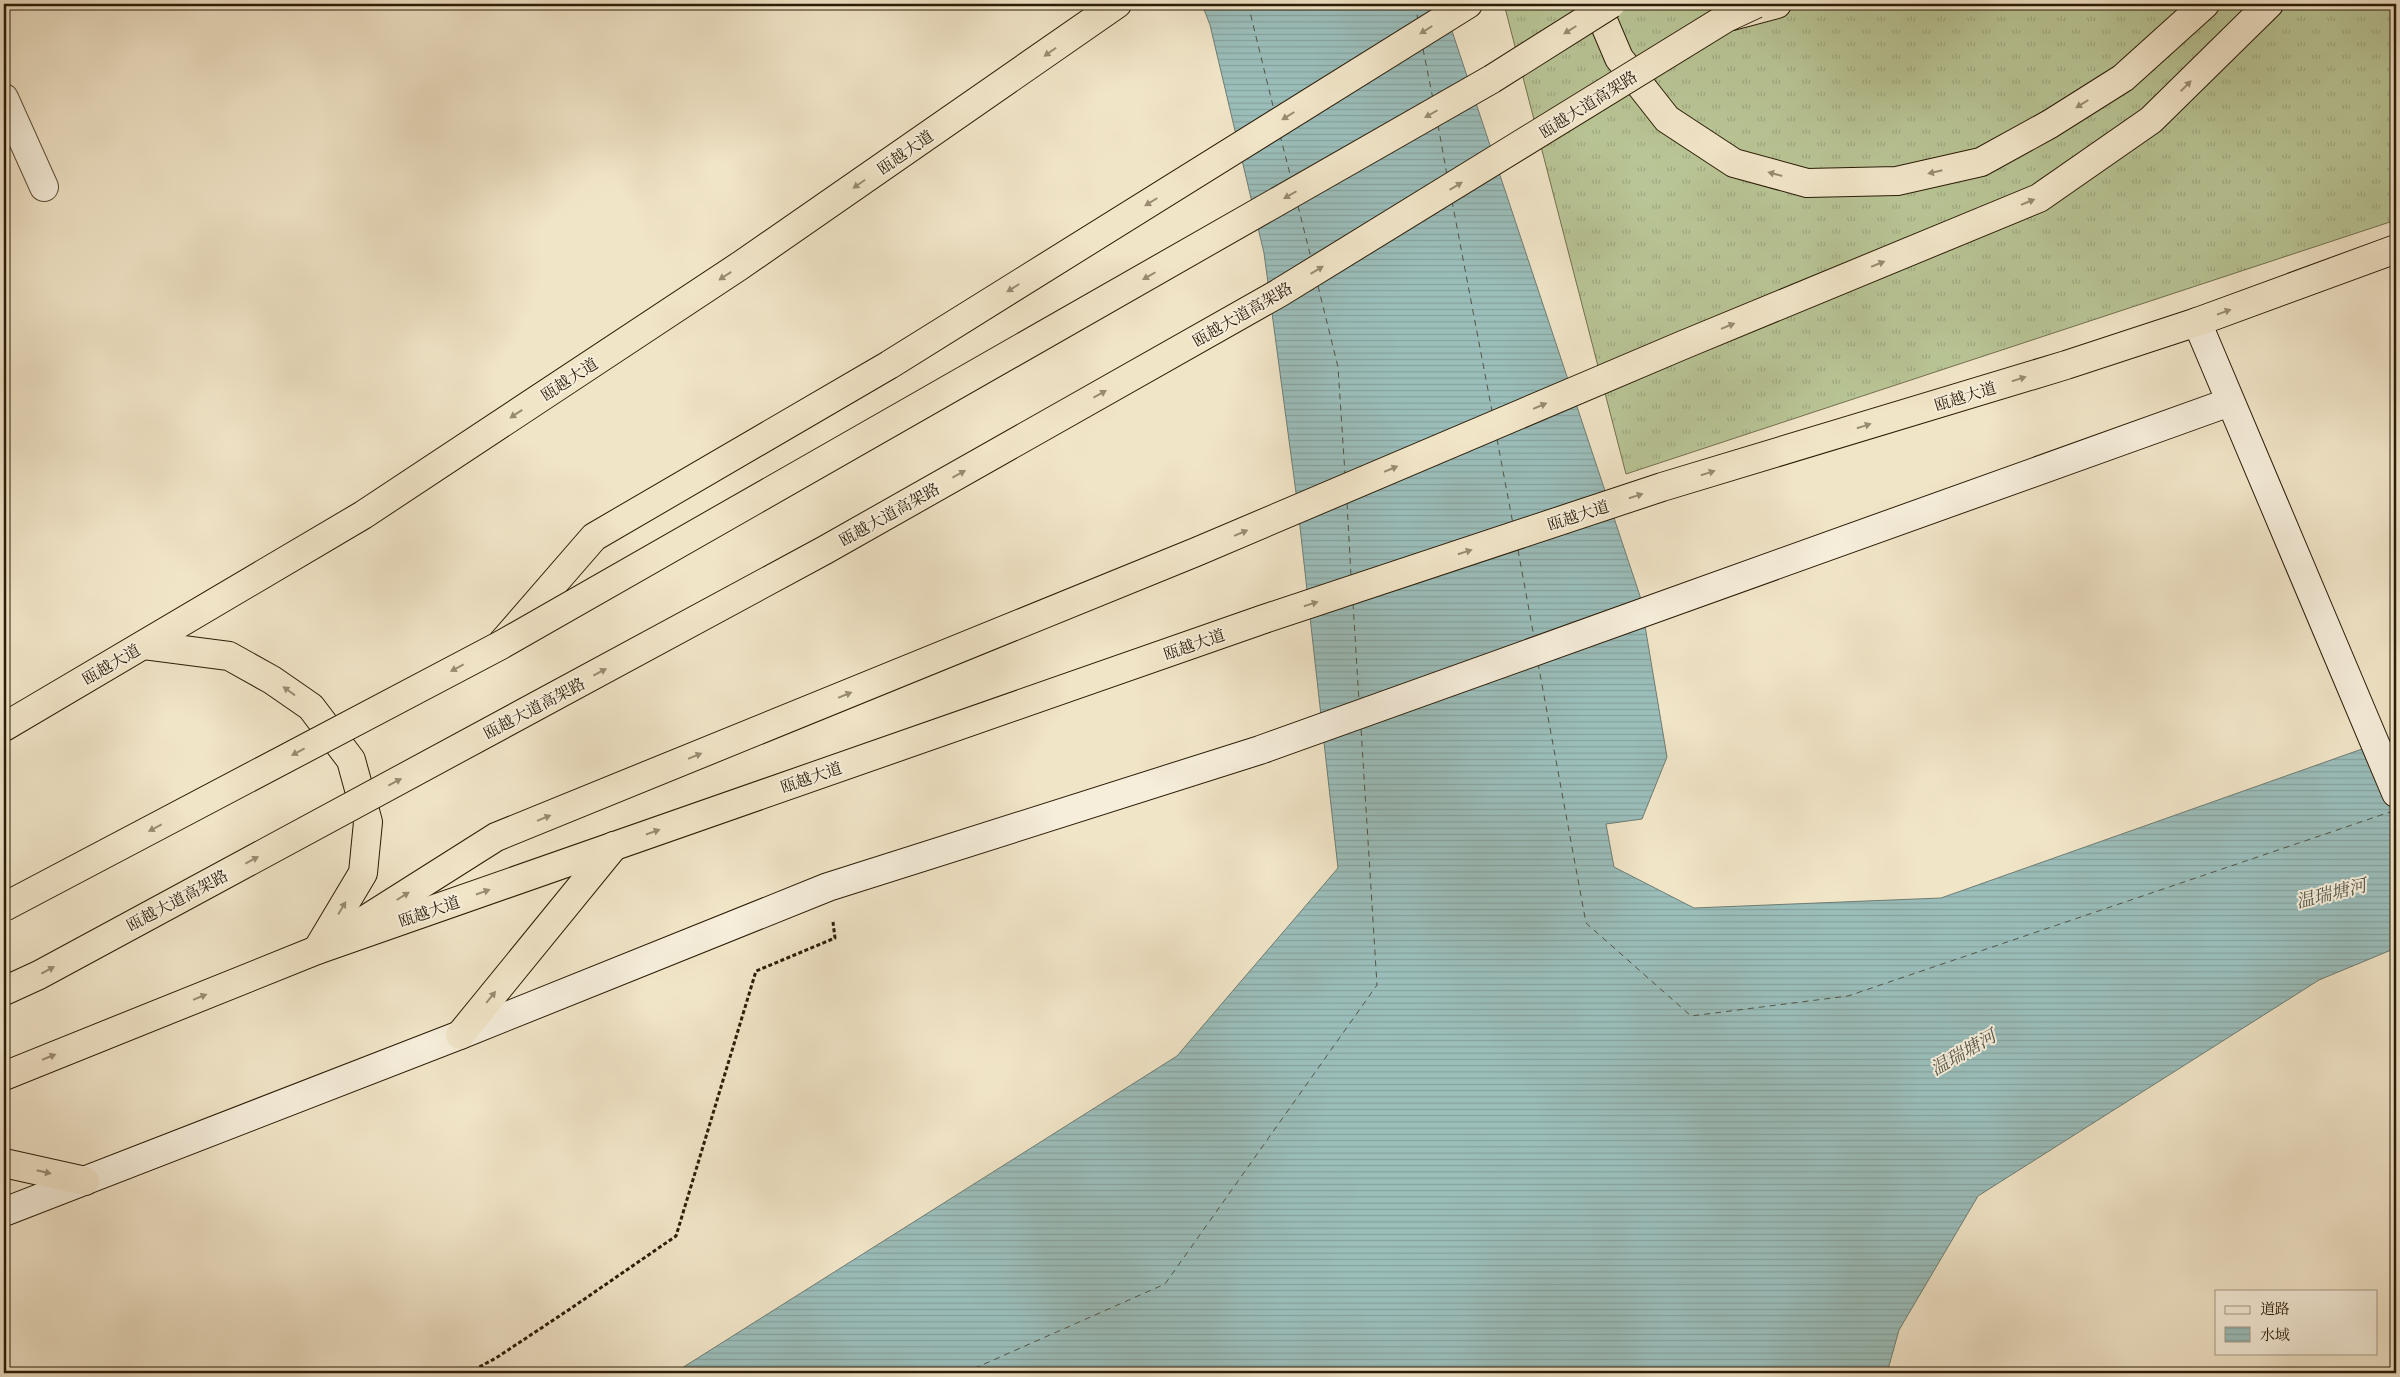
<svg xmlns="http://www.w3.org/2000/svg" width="2400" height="1377" viewBox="0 0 2400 1377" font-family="'Gentium Book Plus','Noto Serif SC',serif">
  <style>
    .grass { fill: url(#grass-tufts); stroke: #72704e }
    .water { fill: url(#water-rules); stroke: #6e7d73 }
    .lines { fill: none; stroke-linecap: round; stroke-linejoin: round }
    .ferry { stroke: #525546; stroke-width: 1; stroke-dasharray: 6 5; stroke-linecap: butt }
    .street-casing { stroke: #5c4e37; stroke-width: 30 }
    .secondary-casing { stroke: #2b1c07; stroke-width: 30 }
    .highway-casing { stroke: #2b1c07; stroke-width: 30 }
    .path { stroke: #2b1c07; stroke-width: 3; stroke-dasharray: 4 2.5; stroke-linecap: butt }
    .street { stroke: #f6eedb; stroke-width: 28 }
    .secondary { stroke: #f6eedb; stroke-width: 28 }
    .highway { stroke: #f1e5c8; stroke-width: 28 }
    .highway-bridge-casing { stroke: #2b1c07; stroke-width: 30; stroke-linecap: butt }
    .highway-bridge { stroke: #f1e5c8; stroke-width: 28 }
    .oneway { fill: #988b71 }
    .labels { text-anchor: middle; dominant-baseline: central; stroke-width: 4; stroke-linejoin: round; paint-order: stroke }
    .street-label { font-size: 16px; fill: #2b1c07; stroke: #f6eedb }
    .water-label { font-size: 18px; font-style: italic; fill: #525546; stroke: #f6eedb }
  </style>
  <defs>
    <pattern id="grass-tufts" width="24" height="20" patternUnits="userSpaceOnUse" patternTransform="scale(1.25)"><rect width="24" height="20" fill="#b9c596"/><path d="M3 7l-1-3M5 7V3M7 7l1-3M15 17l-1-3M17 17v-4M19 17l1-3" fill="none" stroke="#9fa980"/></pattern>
    <pattern id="water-rules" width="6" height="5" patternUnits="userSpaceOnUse" patternTransform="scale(1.25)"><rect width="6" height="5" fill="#9bbebb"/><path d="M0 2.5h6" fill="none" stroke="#86a39f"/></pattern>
  </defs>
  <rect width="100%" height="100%" fill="#f1e5c8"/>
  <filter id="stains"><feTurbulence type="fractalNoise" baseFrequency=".004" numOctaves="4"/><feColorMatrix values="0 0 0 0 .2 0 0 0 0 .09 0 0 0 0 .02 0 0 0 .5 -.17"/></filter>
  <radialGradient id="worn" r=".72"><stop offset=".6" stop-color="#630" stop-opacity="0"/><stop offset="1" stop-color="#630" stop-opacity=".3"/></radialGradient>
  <path class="grass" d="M1504 4H2396V220L1626 474Z"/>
  <path class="water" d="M1202 4H1445L1447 16 1640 596 1667 757 1642 819 1606 824 1614 867 1694 908 1941 898 2396 737V948L2319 980 1978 1196 1899 1330 1887 1373H674L1177 1056 1338 868 1297 500 1264 253 1210 25Z"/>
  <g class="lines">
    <g class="ferry">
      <path d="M1248 4 1274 110"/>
      <path d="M1415 4 1418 20"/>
      <path d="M1423 49 1433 99"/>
      <path d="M1438 125 1447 175"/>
      <path d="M1280 135 1291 178"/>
      <path d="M1452 201 1492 411"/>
      <path d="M1298 206 1311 258"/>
      <path d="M1318 286 1338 367 1345 474"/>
      <path d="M1497 439 1513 524"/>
      <path d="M1347 503 1351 576"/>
      <path d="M1518 550 1534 637"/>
      <path d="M1353 603 1359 701"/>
      <path d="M1538 663 1586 923 1691 1016 1848 996 2396 810"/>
      <path d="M964 1373 1165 1284 1377 985 1361 728"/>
    </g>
    <g class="street-casing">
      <path id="street" d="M4 98 44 187"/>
    </g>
    <g class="secondary-casing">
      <g id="secondary">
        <path d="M2197 322 2396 793"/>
        <path d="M4 1212 460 1035 828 887 1260 750 2230 402"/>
      </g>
    </g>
    <g class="highway-casing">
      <g id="highway">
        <path d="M1596 4 1619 58 1667 119 1734 163 1807 183 1897 181 1981 162 2050 124 2123 78 2205 4"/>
        <path d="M1732 16 1777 4"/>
        <path d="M502 643 594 537 889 365 1468 4"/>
        <path d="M144 645 229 656 272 680 311 707 351 760 368 822 363 873 317 950"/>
        <path d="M4 727 363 515 741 265 1117 4"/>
        <path d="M360 923 496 837 1196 552 1683 345 2039 198 2151 120 2269 4"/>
        <path d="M460 1035 614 846"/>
        <path d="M4 1076 317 950 1264 619 1662 487 2066 365 2197 322 2396 249"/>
        <path d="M4 1163 85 1181"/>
      </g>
    </g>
    <path class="path" d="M468 1373 496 1358 570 1309 676 1236 756 971 835 938 833 922"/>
    <use href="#street" class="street"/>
    <use href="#secondary" class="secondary"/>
    <use href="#highway" class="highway"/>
    <g class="highway-bridge-casing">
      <g id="highway-bridge">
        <path d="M4 907 501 645 1492 79 1611 4"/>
        <path d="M4 991 39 975 825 550 1279 293 1726 18 1756 4"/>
      </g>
    </g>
    <use href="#highway-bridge" class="highway-bridge"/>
  </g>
  <defs><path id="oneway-solid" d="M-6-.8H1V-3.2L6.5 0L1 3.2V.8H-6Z" transform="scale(1.25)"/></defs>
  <g class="oneway">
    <use href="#oneway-solid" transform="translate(1426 30) rotate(148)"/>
    <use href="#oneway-solid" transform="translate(1570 30) rotate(148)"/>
    <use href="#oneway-solid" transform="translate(1050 52) rotate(145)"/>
    <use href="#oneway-solid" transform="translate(2186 86) rotate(-45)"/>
    <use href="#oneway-solid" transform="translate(2082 104) rotate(148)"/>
    <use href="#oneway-solid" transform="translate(1431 114) rotate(150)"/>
    <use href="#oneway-solid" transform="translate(1288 116) rotate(148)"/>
    <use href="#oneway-solid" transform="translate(1935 172) rotate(167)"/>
    <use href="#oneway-solid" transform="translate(1775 174) rotate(-165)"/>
    <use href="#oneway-solid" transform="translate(859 184) rotate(145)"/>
    <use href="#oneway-solid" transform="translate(1456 186) rotate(-31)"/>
    <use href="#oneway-solid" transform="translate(1290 195) rotate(150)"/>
    <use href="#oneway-solid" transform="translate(1151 202) rotate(148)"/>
    <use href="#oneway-solid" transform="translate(2028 202) rotate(-22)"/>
    <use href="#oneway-solid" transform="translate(1878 264) rotate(-22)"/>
    <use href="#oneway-solid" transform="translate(1317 270) rotate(-31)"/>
    <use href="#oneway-solid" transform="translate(725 276) rotate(147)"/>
    <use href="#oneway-solid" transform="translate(1149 276) rotate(150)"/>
    <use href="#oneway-solid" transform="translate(1013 288) rotate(148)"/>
    <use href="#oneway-solid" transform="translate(2224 312) rotate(-20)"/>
    <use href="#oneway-solid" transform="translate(1728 326) rotate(-22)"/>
    <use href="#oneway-solid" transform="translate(2019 379) rotate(-17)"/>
    <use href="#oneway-solid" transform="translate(1100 394) rotate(-29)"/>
    <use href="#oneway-solid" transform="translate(1540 406) rotate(-23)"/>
    <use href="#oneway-solid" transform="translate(516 414) rotate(147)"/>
    <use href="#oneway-solid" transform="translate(1864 426) rotate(-17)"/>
    <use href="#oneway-solid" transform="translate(1391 469) rotate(-23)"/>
    <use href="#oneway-solid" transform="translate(1708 473) rotate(-17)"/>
    <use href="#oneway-solid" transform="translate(959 474) rotate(-29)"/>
    <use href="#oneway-solid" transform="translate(1636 496) rotate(-18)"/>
    <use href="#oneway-solid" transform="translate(1241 533) rotate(-23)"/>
    <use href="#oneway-solid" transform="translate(1465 552) rotate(-18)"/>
    <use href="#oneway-solid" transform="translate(1311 604) rotate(-18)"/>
    <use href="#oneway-solid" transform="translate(457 668) rotate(152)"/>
    <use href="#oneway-solid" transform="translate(600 672) rotate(-28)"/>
    <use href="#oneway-solid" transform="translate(289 691) rotate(-144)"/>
    <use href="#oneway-solid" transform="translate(845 695) rotate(-22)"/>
    <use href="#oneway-solid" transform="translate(298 752) rotate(152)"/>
    <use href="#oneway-solid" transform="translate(695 756) rotate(-22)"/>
    <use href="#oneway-solid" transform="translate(395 782) rotate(-28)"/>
    <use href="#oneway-solid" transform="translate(544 818) rotate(-22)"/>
    <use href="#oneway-solid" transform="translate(155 828) rotate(152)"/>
    <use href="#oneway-solid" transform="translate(653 832) rotate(-19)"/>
    <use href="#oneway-solid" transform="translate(252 860) rotate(-28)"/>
    <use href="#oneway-solid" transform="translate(483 892) rotate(-19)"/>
    <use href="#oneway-solid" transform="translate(403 896) rotate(-32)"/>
    <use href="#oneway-solid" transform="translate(342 908) rotate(-59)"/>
    <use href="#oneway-solid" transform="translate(48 970) rotate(-28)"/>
    <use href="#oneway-solid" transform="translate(200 997) rotate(-22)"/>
    <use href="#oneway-solid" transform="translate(491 997) rotate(-51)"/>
    <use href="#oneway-solid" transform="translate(49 1057) rotate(-22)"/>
    <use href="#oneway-solid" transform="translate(44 1172) rotate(13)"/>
  </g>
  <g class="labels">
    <g class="street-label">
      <text transform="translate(1588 104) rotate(-32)">瓯越大道高架路</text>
      <text transform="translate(905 152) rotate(-35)">瓯越大道</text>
      <text transform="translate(1242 314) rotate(-30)">瓯越大道高架路</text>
      <text transform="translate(569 379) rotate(-33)">瓯越大道</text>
      <text transform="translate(1965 396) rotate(-17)">瓯越大道</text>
      <text transform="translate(889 514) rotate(-29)">瓯越大道高架路</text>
      <text transform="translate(1578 515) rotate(-18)">瓯越大道</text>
      <text transform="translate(1194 644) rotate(-19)">瓯越大道</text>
      <text transform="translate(111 664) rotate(-30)">瓯越大道</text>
      <text transform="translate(534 708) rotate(-28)">瓯越大道高架路</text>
      <text transform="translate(811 777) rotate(-19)">瓯越大道</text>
      <text transform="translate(177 900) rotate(-28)">瓯越大道高架路</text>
      <text transform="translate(429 911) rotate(-19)">瓯越大道</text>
    </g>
    <g class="water-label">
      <text transform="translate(2331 893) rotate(-14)">温瑞塘河</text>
      <text transform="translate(1963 1052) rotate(-30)">温瑞塘河</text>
    </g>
  </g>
  <rect width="2400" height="1377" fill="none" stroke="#f1e5c8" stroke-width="20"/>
  <rect x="5" y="5" width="2390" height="1367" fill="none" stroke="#2b1c07" stroke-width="2.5"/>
  <rect x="10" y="10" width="2380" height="1357" fill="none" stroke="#2b1c07"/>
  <rect x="2215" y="1290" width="162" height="65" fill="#f6eedb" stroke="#a59a86"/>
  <rect x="2225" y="1306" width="25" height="8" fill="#f6eedb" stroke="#a59a86"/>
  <text x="2260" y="1314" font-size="15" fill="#2b1c07">道路</text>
  <rect x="2225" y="1327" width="25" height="15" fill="url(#water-rules)" stroke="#a59a86"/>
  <text x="2260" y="1340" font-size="15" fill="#2b1c07">水域</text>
  <rect width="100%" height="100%" filter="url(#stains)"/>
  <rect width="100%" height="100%" fill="url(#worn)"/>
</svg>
